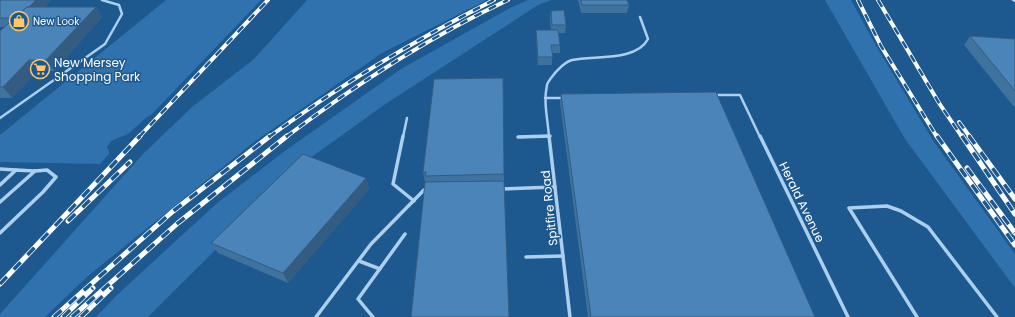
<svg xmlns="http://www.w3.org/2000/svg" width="1015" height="317" viewBox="0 0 1015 317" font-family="Poppins,sans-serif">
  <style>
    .green { fill: #3072ad }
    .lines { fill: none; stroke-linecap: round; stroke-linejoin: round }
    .lane-far1 { stroke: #accfee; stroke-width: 2.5 }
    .lane { stroke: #accfee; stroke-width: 3.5 }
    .rail-far1-casing { stroke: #fff; stroke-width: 4 }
    .rail-casing { stroke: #fff; stroke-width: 5 }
    .rail-far1 { stroke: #1d588f; stroke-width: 2.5; stroke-dasharray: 8; stroke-linecap: butt }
    .rail { stroke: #1d588f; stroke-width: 3.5; stroke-dasharray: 10; stroke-linecap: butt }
    .wall { fill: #40729e }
    .shaded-wall { fill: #345c81 }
    .building { fill: #4a84b8; stroke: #345c81 }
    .labels { text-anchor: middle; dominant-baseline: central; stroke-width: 3; stroke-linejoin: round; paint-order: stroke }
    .far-poi-label { font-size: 10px; fill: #fff; stroke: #1d588f; text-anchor: start }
    .poi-label { font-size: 12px; fill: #fff; stroke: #1d588f; text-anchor: start }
    .street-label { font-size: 12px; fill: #fff; stroke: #1d588f }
  </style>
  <rect width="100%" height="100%" fill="#1d588f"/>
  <g class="green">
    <path d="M166 0H261L151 115 147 117 128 134 111 141 107 147 109 151V154L100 164 0 162V135Z"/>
    <path d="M307 0H487L382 53 254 142 88 276 45 317H0V314L143 154 192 107 254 59Z"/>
    <path d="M528 0H552L538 5 384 105 302 164 148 317H96L118 294 216 204 282 153 401 69 510 8Z"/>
    <path d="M825 0H851L876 46 934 142 1015 254V288L905 139Z"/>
  </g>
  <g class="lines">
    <g class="lane-far1">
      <path d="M1013 0 1015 1"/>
      <path d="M714 95H740L760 137"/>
      <path d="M545 98H563"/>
      <path d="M0 118 105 44 122 14 119 5 102 0"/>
      <path d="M403 137 407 118"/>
      <path d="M521 137 550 136"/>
      <path d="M549 137C548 120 543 102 547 85 548 81 552 77 555 73 560 68 564 62 572 60 593 55 636 62 648 39L640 17"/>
    </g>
    <g class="lane">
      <path d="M403 136 393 184 414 201"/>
      <path d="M549 136 570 317"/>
      <path d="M760 136 848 317"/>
      <path d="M518 137 550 136"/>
      <path d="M0 169 16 170"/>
      <path d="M0 185 16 170 35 171"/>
      <path d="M501 189 555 187"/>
      <path d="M0 202 35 171 47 170 56 177 43 192 0 233"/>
      <path d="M526 257 563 256"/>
      <path d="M359 261 380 269"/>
      <path d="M316 317 371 244 424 190H427"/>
      <path d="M373 317 358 299 405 234"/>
      <path d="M917 317 849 208 887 206 901 211 928 227 997 317"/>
    </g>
    <g class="rail-far1-casing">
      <g id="rail-far1">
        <path d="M858 0 881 46 937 137"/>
        <path d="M878 0 939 103 962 137"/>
        <path d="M959 122 970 137"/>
        <path d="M139 137 268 0"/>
        <path d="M269 137C340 85 415 40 494 0"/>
        <path d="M286 137C355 85 429 37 508 0"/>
      </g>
    </g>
    <g class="rail-casing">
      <g id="rail">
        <path d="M937 136 1015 245"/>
        <path d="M962 136 1015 214"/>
        <path d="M969 136 1015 199"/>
        <path d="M967 168 1015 233"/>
        <path d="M68 221 130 162"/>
        <path d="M0 284 140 136"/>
        <path d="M54 317 172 212 270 136"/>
        <path d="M63 317 93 288"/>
        <path d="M72 317 178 223 287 136"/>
        <path d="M81 317 111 288"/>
      </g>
    </g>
    <use href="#rail-far1" class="rail-far1"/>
    <use href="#rail" class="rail"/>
  </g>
  <g class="wall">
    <path d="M0 0H51L44 7H96L102 17 54 71H37L12 98H0V31L5 27H0Z"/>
    <path d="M578 0H627L629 5 627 13H581Z"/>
    <path d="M551 11 566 25 565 33H559L560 45V53H552V65H538L536 38V30H551L550 19Z"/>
    <path d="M970 36 1015 39V108L964 45Z"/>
    <path d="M503 78 504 181 425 182 423 172Z"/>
    <path d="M561 94 815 317H588L560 103Z"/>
    <path d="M366 178 369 189 288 283 218 253 211 243Z"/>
  </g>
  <g class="shaded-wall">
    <path d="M36 0H51L24 26 18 18Z"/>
    <path d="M96 7 102 17 54 71 46 60Z"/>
    <path d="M29 60 37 71 12 98 3 87Z"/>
    <path d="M366 178 369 189 288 283 283 273Z"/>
  </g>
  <g class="building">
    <path d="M0 0H36L29 7H27L15 18H0Z"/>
    <path d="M581 0H627L629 5H582Z"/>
    <path d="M27 7H96L46 60H29L3 87H0V31Z"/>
    <path d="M564 10 566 25H552L551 11Z"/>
    <path d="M536 30H558L560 45H551L553 57H538Z"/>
    <path d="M970 36 1015 39V91Z"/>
    <path d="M503 78 504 174 425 176 426 172H423L434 79Z"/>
    <path d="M716 92 815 317H591L561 94Z"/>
    <path d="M303 154 366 178 283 273 211 243Z"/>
    <path d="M504 181 509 317H411L425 182Z"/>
  </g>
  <defs>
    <g id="shop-ring" transform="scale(1)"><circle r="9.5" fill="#1d588f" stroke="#fdc76a" stroke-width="1.5"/><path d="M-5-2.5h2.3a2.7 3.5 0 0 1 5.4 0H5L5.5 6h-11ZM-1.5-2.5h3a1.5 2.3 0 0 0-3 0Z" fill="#fdc76a"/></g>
    <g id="supermarket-ring" transform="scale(1)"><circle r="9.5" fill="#1d588f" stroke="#fdc76a" stroke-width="1.5"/><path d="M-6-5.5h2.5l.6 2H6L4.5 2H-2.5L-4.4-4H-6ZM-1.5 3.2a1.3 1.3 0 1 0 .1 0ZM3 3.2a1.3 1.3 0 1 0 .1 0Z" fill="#fdc76a"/></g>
  </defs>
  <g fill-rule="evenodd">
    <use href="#shop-ring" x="19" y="21"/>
    <use href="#supermarket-ring" x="40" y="69"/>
  </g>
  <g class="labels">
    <g class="far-poi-label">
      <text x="33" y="21">New Look</text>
    </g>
    <g class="poi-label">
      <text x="54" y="62">New Mersey<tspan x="54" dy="14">Shopping Park</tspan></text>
    </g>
    <g class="street-label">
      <text transform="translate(802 202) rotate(64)">Herald Avenue</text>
      <text transform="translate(549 208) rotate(-96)">Spitfire Road</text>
    </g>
  </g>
</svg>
